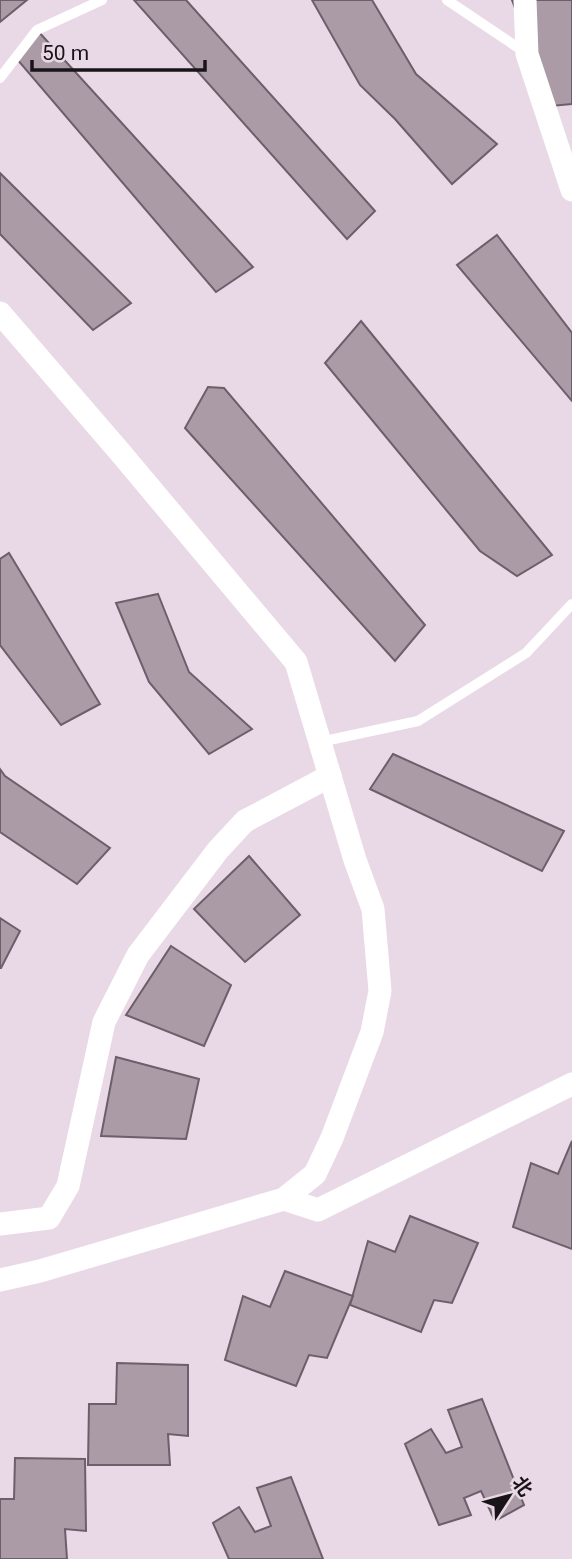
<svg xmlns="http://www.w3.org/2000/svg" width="572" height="1559" viewBox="0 0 572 1559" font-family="Roboto,'Noto Sans SC',sans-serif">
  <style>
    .building { fill: #aa9ba7; stroke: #6c5e6a; stroke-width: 2 }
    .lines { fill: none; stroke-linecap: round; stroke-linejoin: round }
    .lane { stroke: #fff; stroke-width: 10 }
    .street { stroke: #fff; stroke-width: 23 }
  </style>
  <rect width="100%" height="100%" fill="#e9d9e6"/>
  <g class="building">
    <path d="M0 0H27L0 22Z"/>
    <path d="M134 0H186L375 211 347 239Z"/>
    <path d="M312 0H372L416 74 497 144 452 184 395 119 360 85Z"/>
    <path d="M512 0H572V104L551 106Z"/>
    <path d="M37 30 253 267 216 292 16 58Z"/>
    <path d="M0 173 131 303 93 330 0 234Z"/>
    <path d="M497 235 572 333V401L457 265Z"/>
    <path d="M361 321 552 555 517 576 480 551 325 363Z"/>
    <path d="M208 387 224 388 425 625 395 661 185 428Z"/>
    <path d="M9 553 100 704 61 725 0 645V559Z"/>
    <path d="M158 594 189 672 252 729 209 754 149 682 116 603Z"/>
    <path d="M393 754 564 831 542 871 370 789Z"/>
    <path d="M0 769 5 776 110 848 77 884 0 832Z"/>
    <path d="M249 856 300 915 245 962 194 909Z"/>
    <path d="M0 918 20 931 1 968H0Z"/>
    <path d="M171 946 231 985 204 1046 126 1015Z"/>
    <path d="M116 1057 199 1079 186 1139 101 1136Z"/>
    <path d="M572 1141V1249L513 1227 531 1163 558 1174Z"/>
    <path d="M410 1216 478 1243 452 1303 434 1300 421 1332 350 1305 368 1241 395 1252Z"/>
    <path d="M285 1271 353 1296 327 1358 309 1355 296 1386 225 1360 243 1296 270 1307Z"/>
    <path d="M117 1363 188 1365V1436L168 1434 170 1465H88L89 1404H116Z"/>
    <path d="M482 1399 524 1505 495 1521 481 1491 464 1498 471 1515 439 1525 405 1444 431 1429 446 1453 462 1447 448 1410Z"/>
    <path d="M15 1458 85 1459 86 1531 65 1529 67 1559H0V1499H14Z"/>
    <path d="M291 1477 323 1559H229L213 1523 239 1507 255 1532 271 1526 257 1488Z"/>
  </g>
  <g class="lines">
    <g class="lane">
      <path d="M447 0 526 53"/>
      <path d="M0 78 37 30 102 0"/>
      <path d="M320 742 418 721 526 653 572 604"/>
    </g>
    <g class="street">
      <path d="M525 0 527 54 572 190"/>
      <path d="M0 313 119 451 296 662 355 860 373 909 380 991 372 1032 332 1138 315 1174 284 1199 40 1271 0 1280"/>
      <path d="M284 1199 318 1210 572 1084"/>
      <path d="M0 1224 49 1218 68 1186 104 1022 138 955 218 850 245 821 330 776"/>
    </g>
  </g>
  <g transform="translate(509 1496) rotate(54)" stroke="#e9d9e6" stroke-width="5" paint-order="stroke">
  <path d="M0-5L12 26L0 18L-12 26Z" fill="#191418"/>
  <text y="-10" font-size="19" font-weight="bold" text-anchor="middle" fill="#191418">北</text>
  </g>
  <path d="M32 60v10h173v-10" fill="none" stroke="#191418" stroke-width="3.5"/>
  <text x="42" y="60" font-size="21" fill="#191418" stroke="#e9d9e6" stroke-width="5" paint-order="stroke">50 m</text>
</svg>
